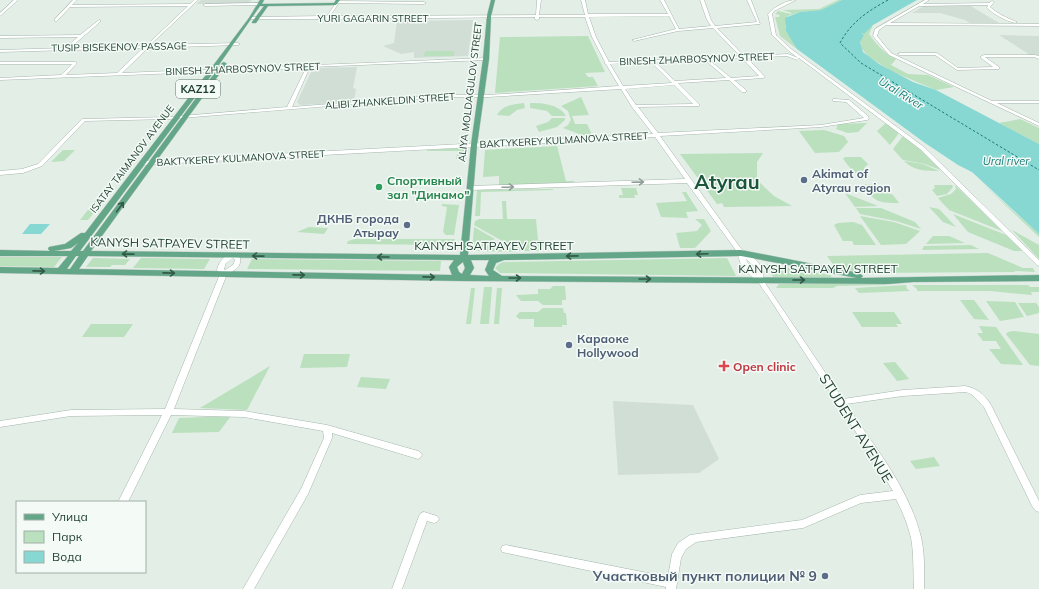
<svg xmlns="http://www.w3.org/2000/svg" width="1039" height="589" viewBox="0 0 1039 589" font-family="Mulish,sans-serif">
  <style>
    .built { fill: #d1ded5 }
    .green { fill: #bae0bd }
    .water { fill: #87d7d2 }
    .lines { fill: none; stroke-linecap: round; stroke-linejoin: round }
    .ferry { stroke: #167c78; stroke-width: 1; stroke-dasharray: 2.5 2; stroke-linecap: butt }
    .minor-casing { stroke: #a5b7ad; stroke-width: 1 }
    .major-casing { stroke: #c1cac6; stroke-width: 1 }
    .minor { fill: #fff; fill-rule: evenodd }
    .major { fill: #64a788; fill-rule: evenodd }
    .oneway { stroke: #90a098 }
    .oneway2 { stroke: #325a48 }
    .service-dot { fill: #5c6f8a; stroke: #f4faf6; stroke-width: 1.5 }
    .leisure-dot { fill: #2e9e5b; stroke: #f4faf6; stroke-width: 1.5 }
    .health-dot { fill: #e0444e; stroke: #f4faf6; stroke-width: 1.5 }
    .labels { text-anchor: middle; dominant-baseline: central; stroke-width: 3; stroke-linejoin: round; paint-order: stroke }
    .far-street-label { font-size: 10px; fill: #214132; stroke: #f4faf6 }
    .shield { fill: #f4faf6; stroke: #60786d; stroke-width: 1 }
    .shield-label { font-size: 11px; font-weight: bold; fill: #214132 }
    .far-water-label { font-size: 11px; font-style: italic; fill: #167c78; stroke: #f4faf6 }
    .service-label { font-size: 12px; font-weight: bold; fill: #4e5e75; stroke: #f4faf6; text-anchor: start }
    .leisure-label { font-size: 12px; font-weight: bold; fill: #27864d; stroke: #f4faf6; text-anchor: start }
    .street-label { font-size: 12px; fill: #214132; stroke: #f4faf6 }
    .health-label { font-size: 12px; font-weight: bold; fill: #be3a42; stroke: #f4faf6; text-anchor: start }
    .near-street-label { font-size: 14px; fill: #214132; stroke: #f4faf6 }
    .near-service-label { font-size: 14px; font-weight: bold; fill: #4e5e75; stroke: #f4faf6; text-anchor: end }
    .town-label { font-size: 20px; font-weight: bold; fill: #1b553b; stroke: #f4faf6 }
  </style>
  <rect width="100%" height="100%" fill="#e3eee7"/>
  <g class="built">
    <path d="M201 0H252L248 3 196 4Z"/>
    <path d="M969 5 999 23 971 24 965 20 940 13H912L924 6Z"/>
    <path d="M473 20 468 56 414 58V52L401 54 383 46 394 43 397 21Z"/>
    <path d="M999 35 1039 36V57L1030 55Z"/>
    <path d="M357 67 353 88 356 89 354 102 300 105 297 102 313 68Z"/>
    <path d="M613 401 693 405 719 459 699 473 618 475Z"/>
  </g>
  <g class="green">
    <path d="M838 0H842L821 10 800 12 788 16 785 27 797 49 780 36 775 17H779L780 15 775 14 778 11 791 14 792 13 783 10 819 9Z"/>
    <path d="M873 25 869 34C876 44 885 54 896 59L891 65 908 74 928 75 954 87 936 90 893 72 869 57 862 49 860 41 865 32Z"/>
    <path d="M588 36 605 72 585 73 588 77H593L598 86 495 93 500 37Z"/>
    <path d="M425 51H454V56H424Z"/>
    <path d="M581 97 589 115 572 116 575 124H587L592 135H582L563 128 568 125 571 120 568 111 561 106Z"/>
    <path d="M524 103 525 108 517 110 509 116 497 115C502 105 515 104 524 103Z"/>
    <path d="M530 103C542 103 559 104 566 116H552L547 111 530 108Z"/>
    <path d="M552 118H565V120L557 127 539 132 536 126 548 122Z"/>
    <path d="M1020 119 1039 128V144L999 123Z"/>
    <path d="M867 123 858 132 848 133 836 129 838 124Z"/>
    <path d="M886 123 899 133 890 145 877 131Z"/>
    <path d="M824 130 844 136 848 142 839 152 815 153 799 131Z"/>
    <path d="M903 136 921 150 943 171 925 164 903 160 893 149Z"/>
    <path d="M557 146 566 181H574L575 184 499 186V176L483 177 485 150Z"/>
    <path d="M465 148 467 149 466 159H456L458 151H427V150Z"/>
    <path d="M63 150H75L64 161 51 162Z"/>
    <path d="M763 153 757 162V180L774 196 792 206 724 207 722 203 717 204 680 154Z"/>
    <path d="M845 157H861L868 164 864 168V173H854L843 159Z"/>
    <path d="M904 161 923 164 939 171C925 171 914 171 904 161Z"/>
    <path d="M981 182 1039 234V237Z"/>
    <path d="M872 184 893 195 899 203C878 203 875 202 862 185Z"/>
    <path d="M934 185H952L953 187 947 194 937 196 932 190 935 188Z"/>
    <path d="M955 185 1002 231 949 210 938 198 951 194 956 189Z"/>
    <path d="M621 188H636L638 195H634L635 198H619V195H623Z"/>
    <path d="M553 189V190L481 192 480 216H475L477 190Z"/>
    <path d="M682 192H686L698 211 686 212 688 218 661 217 656 203 687 201Z"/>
    <path d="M845 193 878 206 855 207Z"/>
    <path d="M95 201H103L88 220H80Z"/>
    <path d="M502 201H506L507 219H536L538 240H545L540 251H520L474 225 475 221 479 219H503Z"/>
    <path d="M442 204 459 205 454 235H446L443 232 447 207 442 206Z"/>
    <path d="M929 207 939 209 956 227 943 222Z"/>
    <path d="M856 208H881L915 222 921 229 896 221 860 214Z"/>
    <path d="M953 214 1006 235 1023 251H1014L968 232Z"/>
    <path d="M860 216 894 222 920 231 906 244 881 245Z"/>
    <path d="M695 219H704L711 231 695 248H680L676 233 697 231 702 225Z"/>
    <path d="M853 222 862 225 876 245H854L852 241H843L834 225 838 223Z"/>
    <path d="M309 227 326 228H328L324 234 297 232Z"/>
    <path d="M474 227 495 239 475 251H472Z"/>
    <path d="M1012 230 1039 245V259Z"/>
    <path d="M933 236H949L965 243 926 244Z"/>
    <path d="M355 239H455L454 245 347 244 348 241Z"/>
    <path d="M495 242H500L517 252 477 251Z"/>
    <path d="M971 245 979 249 922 250 924 246Z"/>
    <path d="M988 253 1023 268H1033L1035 272 1014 271 1015 272 863 273 835 267 827 256Z"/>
    <path d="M0 257H62L54 267 0 266Z"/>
    <path d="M93 258 130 259 125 265H112L110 267H86Z"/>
    <path d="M141 258 210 259 204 269 133 268Z"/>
    <path d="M727 258 736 276 500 273 495 268 499 264 503 262Z"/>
    <path d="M252 259 441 261 440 271 247 269Z"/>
    <path d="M767 264 830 275 832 277 831 278 773 277Z"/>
    <path d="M779 284H885V285L837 286 833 288H776Z"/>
    <path d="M906 285 907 289 910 291 859 293 855 288Z"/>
    <path d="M912 285H1028L1030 287H1039V292H1031L1032 295 990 291H917V289Z"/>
    <path d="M553 286H565L566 300H562V305H543L538 301H521L516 295 538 294V289H550Z"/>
    <path d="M484 287H492L489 324H480Z"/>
    <path d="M471 288H475L471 324H466Z"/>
    <path d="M497 288H502L499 324H494Z"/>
    <path d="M960 300H974L989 320 974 319Z"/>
    <path d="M986 301 1015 302 1024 317 1000 321Z"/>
    <path d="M1018 303H1036L1039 307V313L1027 316Z"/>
    <path d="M543 308H563L564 313H566L567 325H562V327H534V319H519L516 316 520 312H538Z"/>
    <path d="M852 312H894L902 324H896L898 327H862Z"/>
    <path d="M91 324H133L124 337H82Z"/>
    <path d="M979 326 996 327 1023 365 1001 364 989 349H1001L996 341H983L977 333H983Z"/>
    <path d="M1013 331 1039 334V366L1030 365 1006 334 1008 332Z"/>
    <path d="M304 354H350L347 367 300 368Z"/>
    <path d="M895 362 909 379 897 381 883 363Z"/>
    <path d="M270 366 247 410 200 408Z"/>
    <path d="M361 377 390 379 386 389 357 387Z"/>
    <path d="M231 416 219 432 172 433 179 418Z"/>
    <path d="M934 457 940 466 916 469 910 461Z"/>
  </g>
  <g class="water">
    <path d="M842 0H917L873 25 864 34 861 33 864 35 860 42 863 52 879 64 913 82 936 90 1039 144V234L972 172 958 165 925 143 797 49 786 31 785 18 800 12 821 10Z"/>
    <path d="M30 224H50L41 234H22Z"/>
  </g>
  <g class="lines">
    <path class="ferry" d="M888 0C868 11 851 22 840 43L861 63 1039 170"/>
    <g class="minor-casing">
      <g id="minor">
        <path d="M14 0H18L0 16V13Z"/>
        <path d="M73 0H77L72 5 190 4 194 0H198L150 45 238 43 240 44 238 45 148 48 122 73 486 58 488 59 486 60 310 67 292 107 441 95H488L619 86 606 64 604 63 605 62 592 37 585 17H539V19L537 20 535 19V17L329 19 327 20 325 19H250V17L327 16 336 3 338 4 330 16 536 15 537 0H541L539 15H585L581 0H585L588 14H668L660 0H664L679 29 711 26 707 20 700 0H704L711 20 715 26 757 22 747 0H751L760 24 717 28 744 56 788 54 798 58 789 51 772 35 768 14C774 7 787 0 796 0L774 11 772 14 776 35 791 49 924 147 1039 260V266L1037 265 920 149 799 58 797 60 787 56 747 58 765 77 763 78 734 80 746 90V92H742L729 80 678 83 699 104V106L638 107 658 133 821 125 864 118 846 102 833 101V99H835L849 100 868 116 869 119 867 120 821 127 660 136 739 246C749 258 766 261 763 280L843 399 903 390 965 386C977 388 985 395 991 405L1039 501V512L1036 511 1032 506 984 407C978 401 973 393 965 392L903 396 846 404C874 446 909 488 921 537 925 554 924 572 924 589H914C913 574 914 559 912 544 910 529 903 513 896 499L861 503 803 528 696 542 686 549 681 558 676 589H666V587L502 552 501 549 502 546 506 545 668 577 672 554 678 543 690 535 802 520 860 495 893 491 872 457 768 296C764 292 761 285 757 281 747 273 739 266 738 253L687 183 469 190 466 188 469 186 685 179 655 137 141 165 138 163 141 161 653 134 632 107 621 89 488 97H441L169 119 85 121 42 166 23 173 0 175V171L22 169 38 164 82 119H84L169 117 287 107 306 68 0 80V78L61 75 72 64H0V62H75L77 63 66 75 117 73 143 48 0 52V50L65 48 78 37 0 38V36L80 35 99 20H100V22L70 48 146 46 188 6 70 7 57 21H55V19ZM669 16 676 29 632 40 634 41 678 31 713 28 740 56 609 62 596 37 589 17ZM742 58 759 76 731 78 709 60ZM705 60 726 78 675 81 655 62ZM651 62 672 83 623 86 610 64ZM674 85 693 104 636 105 625 89ZM746 259 755 267 757 275 750 268Z"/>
        <path d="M925 0H929L923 4 989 3 992 1 994 2 990 7C998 14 1007 18 1017 22L1015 23C1004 20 995 15 987 8L988 5 919 6 890 23 1039 24V26L886 25 879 30 877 36 891 53 992 101H1039V103H997L1039 123V126L889 55 873 36 875 29Z"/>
        <path d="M337 1 424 2 426 3 424 4 336 3Z"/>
        <path d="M259 3 258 5 205 6 203 5 205 4Z"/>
        <path d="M900 53H937L958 68 993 67 980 57 984 55H1035L1039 56V59L1034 57H985L999 67V69L957 70 935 55H899L898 54Z"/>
        <path d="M233 253 240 258C242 266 234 271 227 274L174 409 244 411 327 425 418 451 421 453 422 455 421 457 418 459 332 433V438L308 494 254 589H243L301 489 324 438 323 431 244 417 171 415 128 502H118L162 415 71 416 0 427V421L71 410 165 409 220 274 217 270C219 261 224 256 233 253ZM233 258 235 260 233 265 225 270 224 269 226 263Z"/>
        <path d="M424 512 437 516 439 519 437 522 434 523 427 521 402 589H392L419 516 421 513Z"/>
      </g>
    </g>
    <g class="major-casing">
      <path id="major" d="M260 0H264L262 4 334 3 336 0H340L336 5 268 6 256 23H252V22L264 6H260L216 69 80 251H83L222 63 224 62 227 64 226 65 91 251 460 255 471 145 483 59 487 16 491 0H495L491 16 489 59 477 145 468 255 741 250 859 273 863 276 861 278 1039 275V281L913 282 888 284 462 281 0 273V267L58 268 68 256H0V250L50 251 48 249 49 247 65 244 81 233H85L212 67 249 18ZM78 243 71 251H54L71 248ZM76 256H79L70 269H67ZM88 256 454 260 449 267 452 275 79 269ZM741 256 857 278 502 276 493 270 496 263 504 260ZM471 260H489L485 270 489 276 470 275 474 268ZM463 262 465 268 462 274 459 272 457 267Z"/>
    </g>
    <use href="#minor" class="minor"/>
    <use href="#major" class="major"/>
  </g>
  <defs><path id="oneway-shaft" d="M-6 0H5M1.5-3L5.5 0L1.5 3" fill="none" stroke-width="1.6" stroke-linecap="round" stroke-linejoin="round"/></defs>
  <g class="oneway">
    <use href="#oneway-shaft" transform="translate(638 182) rotate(-2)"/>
    <use href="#oneway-shaft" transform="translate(508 187) rotate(-2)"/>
  </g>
  <g class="oneway2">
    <use href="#oneway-shaft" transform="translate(120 207) rotate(-54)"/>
    <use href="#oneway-shaft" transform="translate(128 254) rotate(-179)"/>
    <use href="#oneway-shaft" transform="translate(702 254) rotate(178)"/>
    <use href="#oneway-shaft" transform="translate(258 256) rotate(-179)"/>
    <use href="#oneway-shaft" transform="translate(572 256) rotate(179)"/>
    <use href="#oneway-shaft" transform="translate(383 257) rotate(-180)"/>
    <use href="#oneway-shaft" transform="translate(39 271) rotate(1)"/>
    <use href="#oneway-shaft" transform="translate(169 273) rotate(1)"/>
    <use href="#oneway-shaft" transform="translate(299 275) rotate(1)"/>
    <use href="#oneway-shaft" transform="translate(429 277) rotate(1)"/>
    <use href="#oneway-shaft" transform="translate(515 278)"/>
    <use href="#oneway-shaft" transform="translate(645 279)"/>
    <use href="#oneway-shaft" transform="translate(799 280)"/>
  </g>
  <g class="service-dot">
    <circle cx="804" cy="180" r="4"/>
    <circle cx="407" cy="225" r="4"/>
    <circle cx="569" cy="345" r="4"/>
    <circle cx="825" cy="576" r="4"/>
  </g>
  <circle class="leisure-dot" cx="379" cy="187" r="4"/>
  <path class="health-dot" d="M722 360h4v4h4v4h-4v4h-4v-4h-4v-4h4z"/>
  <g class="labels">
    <g class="far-street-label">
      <text x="373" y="18">YURI GAGARIN STREET</text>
      <text transform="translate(119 47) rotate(-1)">TUSIP BISEKENOV PASSAGE</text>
      <text transform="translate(697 59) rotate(-2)">BINESH ZHARBOSYNOV STREET</text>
      <text transform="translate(243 69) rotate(-2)">BINESH ZHARBOSYNOV STREET</text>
      <text transform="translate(470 92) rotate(-83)">ALIYA MOLDAGULOV STREET</text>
      <text transform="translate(390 101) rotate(-4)">ALIBI ZHANKELDIN STREET</text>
      <text transform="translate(564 140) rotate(-3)">BAKTYKEREY KULMANOVA STREET</text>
      <text transform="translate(241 158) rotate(-3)">BAKTYKEREY KULMANOVA STREET</text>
      <text transform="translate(132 159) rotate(-53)">ISATAY TAIMANOV AVENUE</text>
    </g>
    <rect class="shield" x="176" y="80" width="44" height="18" rx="3"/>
    <g class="shield-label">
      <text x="198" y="89">KAZ12</text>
    </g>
    <g class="far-water-label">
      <text transform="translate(901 93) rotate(32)">Ural River</text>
      <text x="1006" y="161">Ural river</text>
    </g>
    <g class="service-label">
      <text x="812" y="173">Akimat of<tspan x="812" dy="14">Atyrau region</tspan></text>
      <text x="399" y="218" text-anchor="end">ДКНБ города<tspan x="399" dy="14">Атырау</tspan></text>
      <text x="577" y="338">Караоке<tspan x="577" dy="14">Hollywood</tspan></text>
    </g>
    <g class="leisure-label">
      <text x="387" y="180">Спортивный<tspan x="387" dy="14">зал "Динамо"</tspan></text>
    </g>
    <g class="street-label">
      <text transform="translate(170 243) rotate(1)">KANYSH SATPAYEV STREET</text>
      <text x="494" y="245">KANYSH SATPAYEV STREET</text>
      <text x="818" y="268">KANYSH SATPAYEV STREET</text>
    </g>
    <g class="health-label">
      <text x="733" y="366">Open clinic</text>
    </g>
    <g class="near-street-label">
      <text transform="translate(856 428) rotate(58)">STUDENT AVENUE</text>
    </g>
    <g class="near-service-label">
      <text x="817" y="576">Участковый пункт полиции № 9</text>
    </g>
    <g class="town-label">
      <text x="727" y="181">Atyrau</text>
    </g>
  </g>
  <rect x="16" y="501" width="130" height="72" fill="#f4faf6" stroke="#a0b0a8"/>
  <rect x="24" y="514" width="20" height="6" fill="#64a788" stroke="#a0b0a8"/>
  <text x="52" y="521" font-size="12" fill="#214132">Улица</text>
  <rect x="24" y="531" width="20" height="12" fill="#bae0bd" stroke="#a0b0a8"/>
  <text x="52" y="541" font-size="12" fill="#214132">Парк</text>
  <rect x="24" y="551" width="20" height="12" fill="#87d7d2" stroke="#a0b0a8"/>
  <text x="52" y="561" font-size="12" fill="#214132">Вода</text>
</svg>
